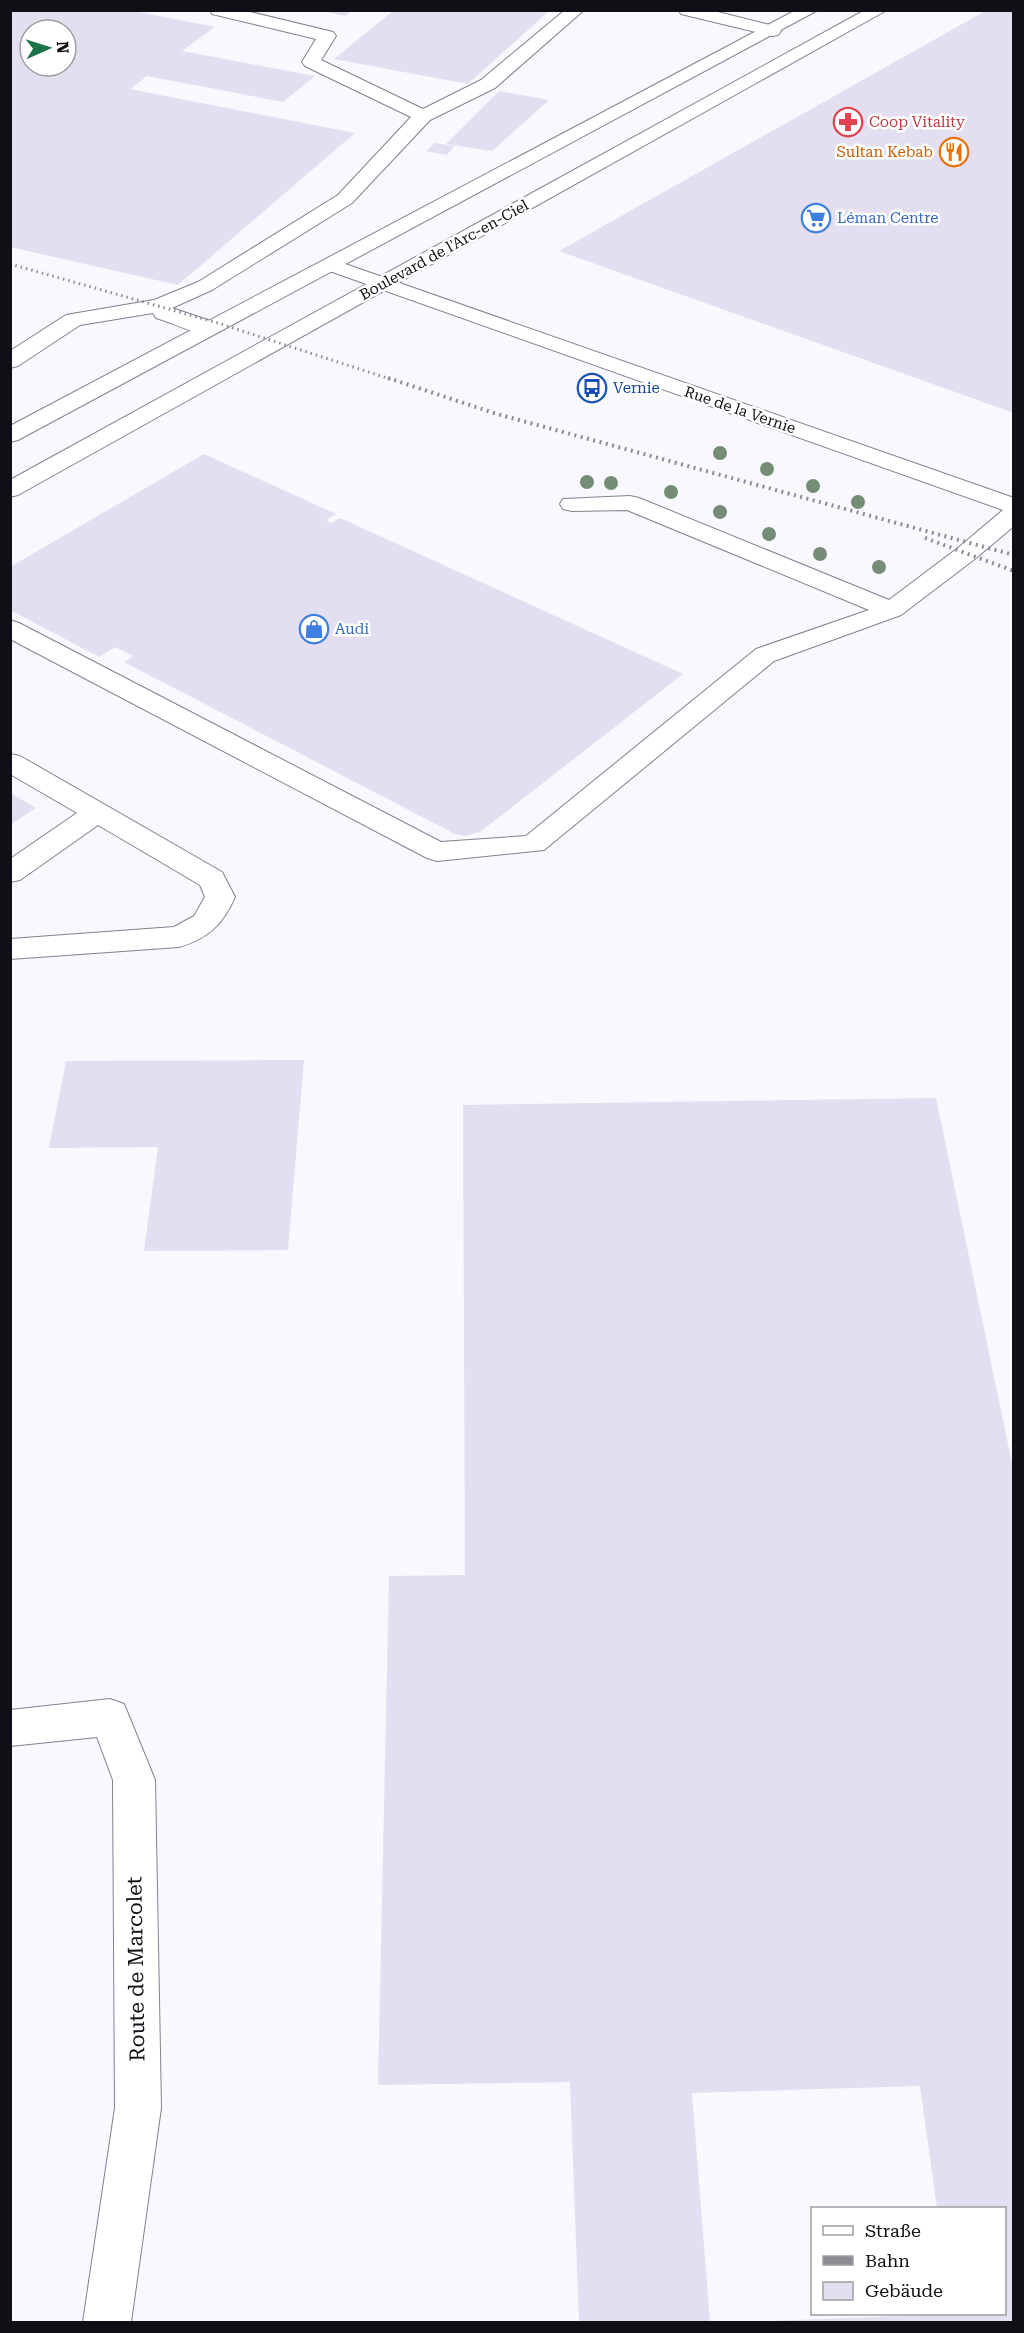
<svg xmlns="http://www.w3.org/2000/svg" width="1024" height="2333" viewBox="0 0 1024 2333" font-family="'Roboto Serif',serif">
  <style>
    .building { fill: #e3dff0; fill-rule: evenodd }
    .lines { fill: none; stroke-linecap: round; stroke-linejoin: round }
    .minor-casing { stroke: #83808f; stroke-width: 2 }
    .major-casing { stroke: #83808f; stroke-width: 2 }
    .minor { fill: #fff; fill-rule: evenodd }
    .major { fill: #fff; fill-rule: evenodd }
    .rail-far1 { stroke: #8d8c92; stroke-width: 3; stroke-dasharray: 1.5 4; stroke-linecap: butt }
    .rail { stroke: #8d8c92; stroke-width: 4; stroke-dasharray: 2 4.5; stroke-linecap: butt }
    .tree { fill: #758d76 }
    .labels { text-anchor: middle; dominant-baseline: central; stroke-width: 5; stroke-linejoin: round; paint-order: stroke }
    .far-health-label { font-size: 15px; fill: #be3a42; stroke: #fff; text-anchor: start }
    .far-food-label { font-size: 15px; fill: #c56008; stroke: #fff; text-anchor: end }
    .far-shop-label { font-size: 15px; fill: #366cbe; stroke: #fff; text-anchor: start }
    .far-street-label { font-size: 15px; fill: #100f15; stroke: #fff }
    .far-transit-label { font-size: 15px; fill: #164399; stroke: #fff; text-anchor: start }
    .near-street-label { font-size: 21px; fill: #100f15; stroke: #fff }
  </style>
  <rect width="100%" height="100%" fill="#f8f8fe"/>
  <g class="building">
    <path d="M10 10H129L215 27 182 51 315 76 283 102 147 76 130 89 355 133 178 285 10 247ZM30 30H66V66H30Z"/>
    <path d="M319 10H353L345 16Z"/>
    <path d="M394 10H550L468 84 334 59Z"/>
    <path d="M987 10H1014V413L559 251Z"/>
    <path d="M499 91 549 100 492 151 446 144Z"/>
    <path d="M435 143 454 146 447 155 426 151Z"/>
    <path d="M204 454 336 514 326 520 331 523 340 518 683 674 480 832 465 836 455 834 124 662 133 656 115 647 99 657 10 610V567Z"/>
    <path d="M10 793 36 808 10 825Z"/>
    <path d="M304 1060 288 1250 144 1251 158 1147 49 1148 66 1061Z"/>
    <path d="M936 1098 1014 1473V2322H767V2321L952 2314H1004V2208H937L920 2086 692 2093 710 2322H579L570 2082 378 2085 389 1576 465 1575 463 1105Z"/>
  </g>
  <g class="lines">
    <g class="minor-casing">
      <g id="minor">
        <path d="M210 10H242L333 32 336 36 321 60 423 109 481 80 565 10H584L495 88 430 120 352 203 212 290 172 308 216 323 219 328 216 333C198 337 174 323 156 318L153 313 80 325 18 366 10 368V351L66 315 154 300 198 282 338 195 411 117 305 66 302 62 316 39 212 14Z"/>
        <path d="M679 10H710L778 27 781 31 778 35 772 36 681 14Z"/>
        <path d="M331 259 1014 498V526L976 558 901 615 774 661 544 850 437 861 427 858 10 639V620L19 623 441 842 526 836 756 649 869 610 627 510 572 511 563 509 560 504 563 499 630 496 639 498 889 600 958 548 1003 510 324 269 321 265 324 261Z"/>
        <path d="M10 754 20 756 222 872 235 897C223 924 208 939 179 947L10 959V939L174 927 194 916 205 897 200 885 98 825 20 880 10 882V859L77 813 10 774Z"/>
        <path d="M110 1699 124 1704 155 1780 161 2108 131 2322H83L115 2108 113 1780 97 1737 10 1746V1710Z"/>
      </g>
    </g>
    <g class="major-casing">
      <g id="major">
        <path d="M796 10H818L18 440 10 442V426Z"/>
        <path d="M865 10H887L18 495 10 497V480Z"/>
      </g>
    </g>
    <use href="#minor" class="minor"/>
    <use href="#major" class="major"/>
    <path class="rail-far1" d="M10 264 218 323 393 380"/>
    <g class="rail">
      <path d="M388 378 497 414 1014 555"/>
      <path d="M925 538 1014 571"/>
    </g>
  </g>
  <g class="tree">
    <circle cx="720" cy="453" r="7"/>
    <circle cx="767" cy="469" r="7"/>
    <circle cx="587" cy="482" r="7"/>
    <circle cx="611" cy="483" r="7"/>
    <circle cx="813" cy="486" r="7"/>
    <circle cx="671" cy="492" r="7"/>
    <circle cx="858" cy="502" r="7"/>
    <circle cx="720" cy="512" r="7"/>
    <circle cx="769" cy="534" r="7"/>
    <circle cx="820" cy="554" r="7"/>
    <circle cx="879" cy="567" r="7"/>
  </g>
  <defs>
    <g id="pharmacy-ring" transform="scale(1.5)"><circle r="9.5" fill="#fff" stroke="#e0444e" stroke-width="1.5"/><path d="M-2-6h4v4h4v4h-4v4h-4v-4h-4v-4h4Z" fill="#e0444e"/></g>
    <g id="restaurant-ring" transform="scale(1.5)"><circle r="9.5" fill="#fff" stroke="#e8710a" stroke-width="1.5"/><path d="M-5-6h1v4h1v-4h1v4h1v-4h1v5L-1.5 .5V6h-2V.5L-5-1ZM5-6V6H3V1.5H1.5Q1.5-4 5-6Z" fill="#e8710a"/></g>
    <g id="supermarket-ring" transform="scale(1.5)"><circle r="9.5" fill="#fff" stroke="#3f7fe0" stroke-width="1.5"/><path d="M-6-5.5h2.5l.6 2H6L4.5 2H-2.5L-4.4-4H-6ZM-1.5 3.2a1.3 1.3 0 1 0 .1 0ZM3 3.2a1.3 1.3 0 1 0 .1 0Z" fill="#3f7fe0"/></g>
    <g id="bus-ring" transform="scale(1.5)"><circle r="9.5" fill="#fff" stroke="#1a4fb4" stroke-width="1.5"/><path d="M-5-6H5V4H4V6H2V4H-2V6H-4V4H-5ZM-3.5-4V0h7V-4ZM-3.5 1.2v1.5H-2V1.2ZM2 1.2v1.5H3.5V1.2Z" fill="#1a4fb4"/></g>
    <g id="shop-ring" transform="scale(1.5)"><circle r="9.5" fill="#fff" stroke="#3f7fe0" stroke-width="1.5"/><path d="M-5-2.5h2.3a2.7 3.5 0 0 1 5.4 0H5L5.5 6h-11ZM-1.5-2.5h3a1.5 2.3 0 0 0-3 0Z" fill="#3f7fe0"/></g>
  </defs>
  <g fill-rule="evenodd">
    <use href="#pharmacy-ring" x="848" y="122"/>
    <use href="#restaurant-ring" x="954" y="152"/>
    <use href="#supermarket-ring" x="816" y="218"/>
    <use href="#bus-ring" x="592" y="388"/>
    <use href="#shop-ring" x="314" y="629"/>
  </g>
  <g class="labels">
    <g class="far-health-label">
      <text x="869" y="122">Coop Vitality</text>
    </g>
    <g class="far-food-label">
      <text x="933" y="152">Sultan Kebab</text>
    </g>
    <g class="far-shop-label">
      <text x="837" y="218">Léman Centre</text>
      <text x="335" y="629">Audi</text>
    </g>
    <g class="far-street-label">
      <text transform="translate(444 250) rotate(-29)">Boulevard de l'Arc-en-Ciel</text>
      <text transform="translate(740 410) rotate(19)">Rue de la Vernie</text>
    </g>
    <g class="far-transit-label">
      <text x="613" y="388">Vernie</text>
    </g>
    <g class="near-street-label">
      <text transform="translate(136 1969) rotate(-91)">Route de Marcolet</text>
    </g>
  </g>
  <rect width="1024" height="2333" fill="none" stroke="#100f15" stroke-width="24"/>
  <rect x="811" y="2207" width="195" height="108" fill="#ffffff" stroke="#9f9fa1" stroke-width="1.5"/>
  <rect x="823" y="2226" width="30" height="9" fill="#ffffff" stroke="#9f9fa1" stroke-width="1.5"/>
  <text x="865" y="2237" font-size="18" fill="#100f15">Straße</text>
  <rect x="823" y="2256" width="30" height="9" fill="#8d8c92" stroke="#9f9fa1" stroke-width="1.5"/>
  <text x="865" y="2267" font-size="18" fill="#100f15">Bahn</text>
  <rect x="823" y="2282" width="30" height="18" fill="#e3dff0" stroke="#9f9fa1" stroke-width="1.5"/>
  <text x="865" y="2297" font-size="18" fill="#100f15">Gebäude</text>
  <g transform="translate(48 48) rotate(87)"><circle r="28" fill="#ffffff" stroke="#9f9fa1" stroke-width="1.5"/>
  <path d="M0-4.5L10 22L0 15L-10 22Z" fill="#1a7448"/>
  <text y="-9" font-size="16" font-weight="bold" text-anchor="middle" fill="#100f15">N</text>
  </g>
</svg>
